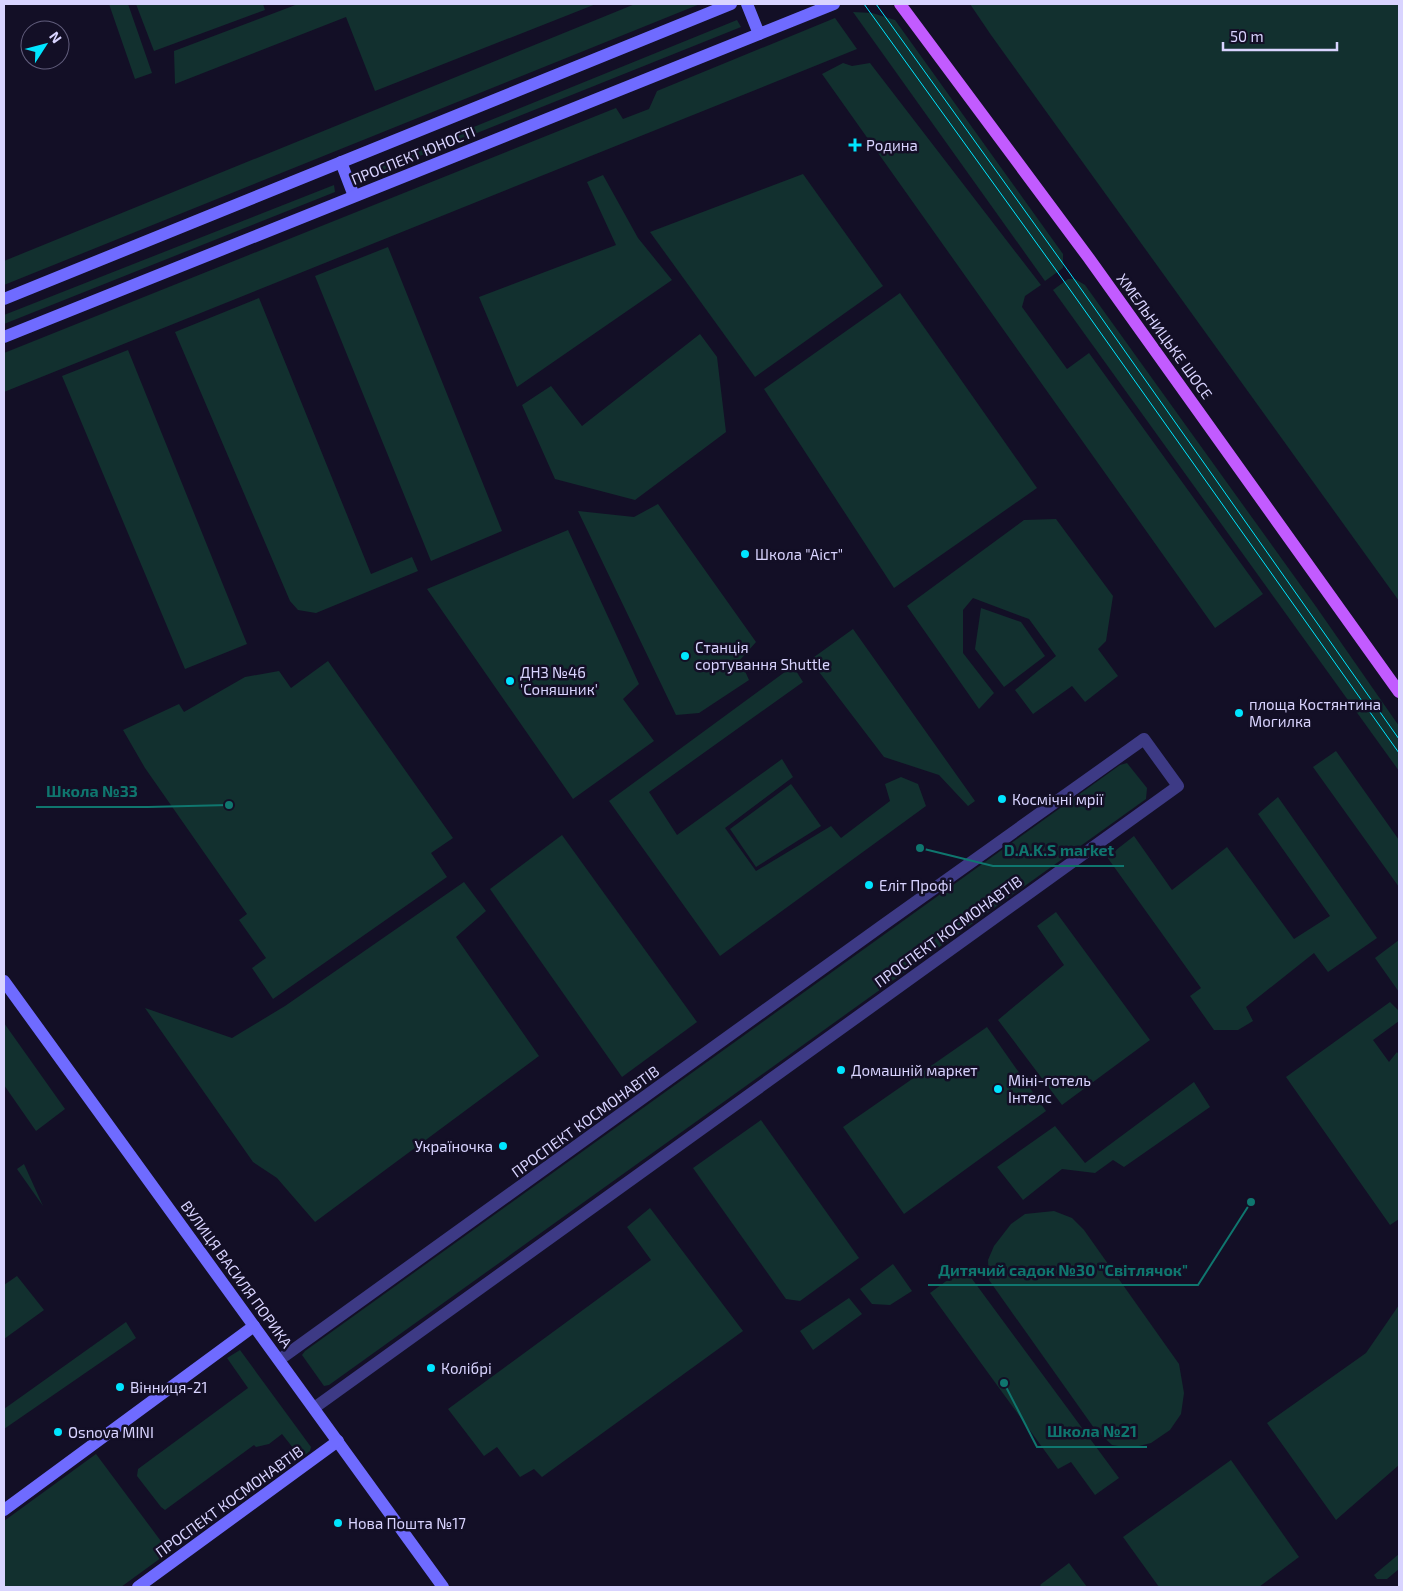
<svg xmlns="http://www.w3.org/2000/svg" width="1403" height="1591" viewBox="0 0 1403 1591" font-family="'Exo 2',sans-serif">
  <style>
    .green { fill: #12302f }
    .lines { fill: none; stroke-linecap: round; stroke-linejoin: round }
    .street { stroke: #3d3a85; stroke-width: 12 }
    .secondary { stroke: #6f6bff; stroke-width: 12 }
    .primary { stroke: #c25bff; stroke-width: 12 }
    .tram { stroke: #00e5ff; stroke-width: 1 }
    .poi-dot { fill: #00e5ff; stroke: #130f26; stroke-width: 2 }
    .labels { text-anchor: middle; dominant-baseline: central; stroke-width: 5; stroke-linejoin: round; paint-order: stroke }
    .poi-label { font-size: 15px; fill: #d9d4ff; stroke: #130f26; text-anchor: start }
    .street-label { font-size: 15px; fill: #d9d4ff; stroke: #130f26 }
    .leader { fill: none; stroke: #0f766e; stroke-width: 2 }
    .callout-dot { fill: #0f766e; stroke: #130f26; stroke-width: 2 }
    .callout-label { font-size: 16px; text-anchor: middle; font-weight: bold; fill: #0f766e; stroke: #130f26; stroke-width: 5; stroke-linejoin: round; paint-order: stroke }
  </style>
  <rect width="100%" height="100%" fill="#130f26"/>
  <g class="green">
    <path d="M109 4H128L152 73 135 79Z"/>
    <path d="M136 4H263L265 10 154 51Z"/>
    <path d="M298 4H596L375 91 346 17 175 84 174 51Z"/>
    <path d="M635 4H700L4 285V261Z"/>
    <path d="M970 4H1399V601L991 35Z"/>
    <path d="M853 12 872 13 895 20 1063 254V268L1045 281Z"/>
    <path d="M835 18 857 49 4 392V353L616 108 623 119 649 109 657 91Z"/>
    <path d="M737 20 741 27 355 182 353 176Z"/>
    <path d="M843 63 852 66 870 63 1041 285 1025 296 1022 307 1067 369 1089 353 1263 594 1215 628 822 74Z"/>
    <path d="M803 174 883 286 755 377 650 232Z"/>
    <path d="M603 175 638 238 672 280 517 387 479 297 616 245 587 182Z"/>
    <path d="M334 185 335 192 4 324V315Z"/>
    <path d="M388 247 502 531 431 561 315 276Z"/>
    <path d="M1068 279H1075L1085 285 1317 608 1399 726V771L1053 290Z"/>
    <path d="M900 293 1037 488 894 588 764 389Z"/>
    <path d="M259 298 371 574 412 557 418 571 316 613 298 610 290 601 175 332Z"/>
    <path d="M700 334 717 357 726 432 635 500 555 479 522 405 551 386 582 426Z"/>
    <path d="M128 350 247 644 185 669 62 376Z"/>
    <path d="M658 504 756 642 740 660 749 680 699 713 676 715 578 511 634 517Z"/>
    <path d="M1056 519 1113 596 1106 641 1098 649 1118 676 1085 702 1072 686 1033 714 1015 690 1056 656 1029 619 973 598 963 610V653L994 693 979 709 907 606 1024 520Z"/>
    <path d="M568 530 639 684 623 699 654 741 573 799 427 589Z"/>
    <path d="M981 608 1021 622 1045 656 1004 687 975 649Z"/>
    <path d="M853 629 975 801 968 806 939 775 884 757 810 660Z"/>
    <path d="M328 661 453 838 431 853 447 877 273 999 252 968 266 958 239 920 247 914 145 768 123 730 179 704 184 712 245 677 279 671 291 688Z"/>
    <path d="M793 666 803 682 649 792 677 835 782 759 793 777 725 828 756 871 831 826 841 838 890 801 885 784 901 777 918 784 926 806 720 956 609 801Z"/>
    <path d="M1336 751 1399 840V887L1313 767Z"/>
    <path d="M1127 763 1147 788 1146 799 329 1385 324 1386 302 1355 305 1351 1120 765Z"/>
    <path d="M791 784 821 826 756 867 730 829Z"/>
    <path d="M1278 797 1377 938 1328 972 1314 953 1246 1007 1253 1021 1238 1030H1214L1190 996 1201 988 1107 857 1134 836 1172 890 1227 847 1294 939 1330 916 1258 814Z"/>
    <path d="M562 835 697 1022 622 1077 490 889Z"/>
    <path d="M464 882 486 911 456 937 539 1056 315 1222 277 1178 253 1162 145 1008 232 1038 285 1006Z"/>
    <path d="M1056 912 1150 1040 1062 1105 998 1020 1064 965 1037 926Z"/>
    <path d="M1399 940V992L1375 958Z"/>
    <path d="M1390 1002 1399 1011V1021L1373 1040 1389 1062 1397 1052 1399 1055V1219L1390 1225 1286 1077Z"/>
    <path d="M4 1023 65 1109 36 1131 4 1085Z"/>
    <path d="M987 1027 1046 1111 904 1214 843 1127Z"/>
    <path d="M1194 1082 1210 1107 1124 1167 1113 1160 1095 1173 1062 1169 1023 1200 997 1167 1055 1126 1085 1163Z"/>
    <path d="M761 1120 859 1258 800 1301 786 1299 693 1168Z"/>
    <path d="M24 1164 43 1206 17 1169Z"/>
    <path d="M650 1208 743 1331 542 1477 534 1469 520 1477 497 1447 484 1456 448 1409 651 1260 627 1227Z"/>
    <path d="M1054 1211 1072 1218 1084 1230 1179 1364 1184 1393 1181 1414 1170 1430 1151 1443 1131 1448 1112 1445 1094 1428 989 1280 988 1260 994 1246 1011 1224 1025 1214Z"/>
    <path d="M893 1264 912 1291 890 1305 872 1304 860 1289Z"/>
    <path d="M964 1268 1119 1478 1095 1495 1071 1462 1058 1469 930 1293Z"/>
    <path d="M17 1276 44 1310 4 1339V1285Z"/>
    <path d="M849 1298 862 1314 813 1350 800 1331Z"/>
    <path d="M1399 1305V1465L1336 1520 1267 1423 1366 1353Z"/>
    <path d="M126 1322 136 1338 4 1429V1409Z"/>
    <path d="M240 1350 311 1447 310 1451 301 1458 282 1434 269 1444 256 1447 254 1445 165 1510 161 1507 137 1476 138 1469 248 1388 227 1358Z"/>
    <path d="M96 1454 169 1552 121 1587H4V1521Z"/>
    <path d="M1231 1460 1299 1557 1259 1587H1159L1123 1537Z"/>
    <path d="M1399 1554V1569L1387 1579H1377L1374 1575Z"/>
    <path d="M1069 1563 1087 1587H1042L1040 1585Z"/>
  </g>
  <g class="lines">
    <path class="street" d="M279 1360 883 925 1144 739 1178 786 314 1408"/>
    <g class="secondary">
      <path d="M747 4 759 34"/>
      <path d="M341 162 354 196"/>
      <path d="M4 299 731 4"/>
      <path d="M4 337 834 4"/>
      <path d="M4 981 443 1587"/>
      <path d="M4 1510 254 1326"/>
      <path d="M138 1587 338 1441"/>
    </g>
    <path class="primary" d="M900 4 1088 257 1399 692"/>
    <g class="tram">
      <path d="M864 4 1061 277 1399 753"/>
      <path d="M876 4 1069 272 1399 739"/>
    </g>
  </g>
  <g class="poi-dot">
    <path d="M852.5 137.5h5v5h5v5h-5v5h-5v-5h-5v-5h5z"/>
    <circle cx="745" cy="554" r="5"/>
    <circle cx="685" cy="656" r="5"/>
    <circle cx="510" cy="681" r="5"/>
    <circle cx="1239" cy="713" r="5"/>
    <circle cx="1002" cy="799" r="5"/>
    <circle cx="869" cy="885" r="5"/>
    <circle cx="841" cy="1070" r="5"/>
    <circle cx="998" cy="1089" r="5"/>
    <circle cx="503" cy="1146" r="5"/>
    <circle cx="431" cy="1368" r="5"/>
    <circle cx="120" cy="1387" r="5"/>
    <circle cx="58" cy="1432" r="5"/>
    <circle cx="338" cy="1523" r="5"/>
  </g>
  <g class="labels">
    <g class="poi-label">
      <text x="866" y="145">Родина</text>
      <text x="755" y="554">Школа "Аіст"</text>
      <text x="695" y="647">Станція<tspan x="695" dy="17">сортування Shuttle</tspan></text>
      <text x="520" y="672">ДНЗ №46<tspan x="520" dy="17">'Соняшник'</tspan></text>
      <text x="1249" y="704">площа Костянтина<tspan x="1249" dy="17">Могилка</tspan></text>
      <text x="1012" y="799">Космічні мрії</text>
      <text x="879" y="885">Еліт Профі</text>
      <text x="851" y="1070">Домашній маркет</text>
      <text x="1008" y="1080">Міні-готель<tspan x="1008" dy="17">Інтелс</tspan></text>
      <text x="493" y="1146" text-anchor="end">Україночка</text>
      <text x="441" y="1368">Колібрі</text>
      <text x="130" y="1387">Вінниця-21</text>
      <text x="68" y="1432">Osnova MINI</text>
      <text x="348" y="1523">Нова Пошта №17</text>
    </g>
    <g class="street-label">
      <text transform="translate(413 155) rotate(-22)">ПРОСПЕКТ ЮНОСТІ</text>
      <text transform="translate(1165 336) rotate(54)">ХМЕЛЬНИЦЬКЕ ШОСЕ</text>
      <text transform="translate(948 931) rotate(-36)">ПРОСПЕКТ КОСМОНАВТІВ</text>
      <text transform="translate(585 1121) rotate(-36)">ПРОСПЕКТ КОСМОНАВТІВ</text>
      <text transform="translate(237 1274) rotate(54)">ВУЛИЦЯ ВАСИЛЯ ПОРИКА</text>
      <text transform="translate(229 1501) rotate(-36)">ПРОСПЕКТ КОСМОНАВТІВ</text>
    </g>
  </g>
  <path class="leader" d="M229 805L148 807H36M920 848L993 866H1124M1251 1202L1198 1285H928M1004 1383L1037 1447H1147"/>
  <g class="callout-dot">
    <circle cx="229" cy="805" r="5"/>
    <circle cx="920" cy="848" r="5"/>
    <circle cx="1251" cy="1202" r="5"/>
    <circle cx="1004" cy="1383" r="5"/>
  </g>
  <g class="callout-label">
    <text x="92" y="797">Школа №33</text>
    <text x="1059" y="856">D.A.K.S market</text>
    <text x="1063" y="1276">Дитячий садок №30 "Світлячок"</text>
    <text x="1092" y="1437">Школа №21</text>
  </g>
  <rect width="1403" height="1591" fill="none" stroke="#d9d4ff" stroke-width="10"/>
  <g transform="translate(45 45) rotate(54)"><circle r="24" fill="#130f26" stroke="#625e7d"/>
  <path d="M0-4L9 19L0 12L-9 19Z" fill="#00e5ff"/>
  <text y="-8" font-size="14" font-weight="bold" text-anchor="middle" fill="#d9d4ff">N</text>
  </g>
  <path d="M1223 42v8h114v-8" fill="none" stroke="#d9d4ff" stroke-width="2.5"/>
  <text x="1230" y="42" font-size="15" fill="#d9d4ff" stroke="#130f26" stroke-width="4" paint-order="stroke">50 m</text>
</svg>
